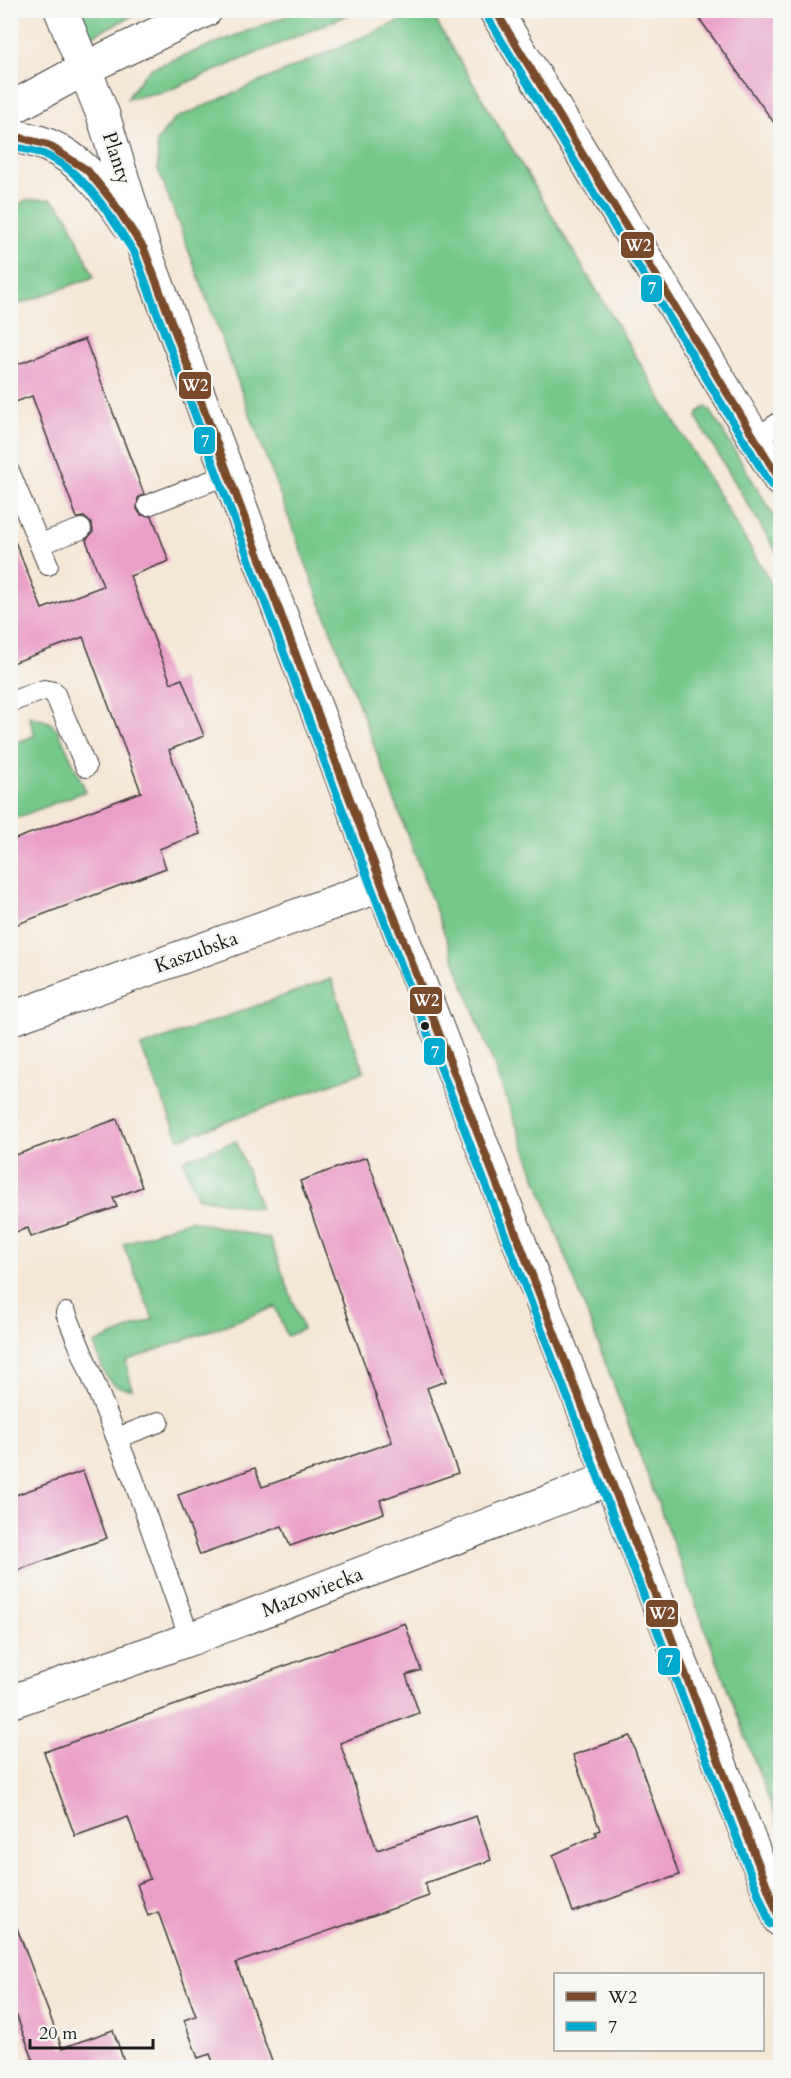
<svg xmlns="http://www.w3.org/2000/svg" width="791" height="2078" viewBox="0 0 791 2078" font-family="Cardo,serif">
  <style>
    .green { fill: #74c78a; stroke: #487253; stroke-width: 1.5 }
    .building { fill: #e99fc8 }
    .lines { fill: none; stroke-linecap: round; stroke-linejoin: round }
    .lane-casing { stroke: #3d3a38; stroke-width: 22 }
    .street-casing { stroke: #3d3a38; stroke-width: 35 }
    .secondary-casing { stroke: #3d3a38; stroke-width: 35 }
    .lane { stroke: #fff; stroke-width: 20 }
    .street { stroke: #fff; stroke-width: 33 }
    .secondary { stroke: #fff; stroke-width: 33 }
    .bus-1-casing { stroke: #f6f6f2; stroke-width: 12 }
    .bus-2-casing { stroke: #f6f6f2; stroke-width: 12 }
    .bus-1 { stroke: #7a4b2a; stroke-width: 8 }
    .bus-2 { stroke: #00a9ce; stroke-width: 8 }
    .bus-dot { fill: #1c1c1c; stroke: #f6f6f2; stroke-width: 2 }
    .labels { text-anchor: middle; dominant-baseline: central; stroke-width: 4.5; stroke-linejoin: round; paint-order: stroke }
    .street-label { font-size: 20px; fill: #1c1c1c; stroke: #f6f6f2 }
    .line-badge { stroke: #f6f6f2; stroke-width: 2 }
    .badge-label { font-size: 16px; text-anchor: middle; font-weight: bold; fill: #fff }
  </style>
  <rect width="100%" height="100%" fill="#f6f6f2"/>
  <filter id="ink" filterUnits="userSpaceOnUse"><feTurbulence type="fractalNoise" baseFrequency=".0167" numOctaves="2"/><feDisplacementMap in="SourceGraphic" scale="12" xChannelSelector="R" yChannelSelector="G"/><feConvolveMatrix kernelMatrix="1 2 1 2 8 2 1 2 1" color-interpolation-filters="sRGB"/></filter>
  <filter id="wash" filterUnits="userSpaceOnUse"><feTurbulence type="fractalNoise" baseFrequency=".008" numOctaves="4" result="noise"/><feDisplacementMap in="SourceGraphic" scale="24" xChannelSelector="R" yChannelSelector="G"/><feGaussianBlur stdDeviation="1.35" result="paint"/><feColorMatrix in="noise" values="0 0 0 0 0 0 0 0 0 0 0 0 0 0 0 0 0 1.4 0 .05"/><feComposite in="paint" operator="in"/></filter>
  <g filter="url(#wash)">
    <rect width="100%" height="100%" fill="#f5e7d6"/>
    <g class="green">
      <path d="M425 10 430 11 780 598V1829L158 169 157 141 174 119Z"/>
      <path d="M79 11H143L89 37Z"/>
      <path d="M299 11H357L167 91 127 99 143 76 152 68Z"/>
      <path d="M51 199 67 215 94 277 11 307V212L25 200Z"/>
      <path d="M706 407 710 410 780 526V558L697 419 698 412Z"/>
      <path d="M29 716 49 722 58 730 86 791 11 820V745L35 735Z"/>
      <path d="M331 979 364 1072 179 1139 141 1047Z"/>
      <path d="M236 1141 261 1209 197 1197 183 1160Z"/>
      <path d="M189 1220 270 1239 303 1329 287 1336 275 1307 126 1361 132 1389C103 1388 103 1368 94 1344L153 1319 123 1244Z"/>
    </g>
    <g id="blocks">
      <g class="building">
        <path d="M693 10H780V131Z"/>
        <path d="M85 339 144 494 138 498 137 509 141 515 152 516 169 561 130 576 171 683 182 679 204 736 169 750 200 834 159 849 166 868 10 927V841L141 792 83 637 10 664V535L12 534 42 609 103 586 86 540 93 532 92 524 84 517 77 518 32 396 10 404V367Z"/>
        <path d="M117 1119 142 1187 113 1198 117 1207 31 1237 28 1228 10 1234V1157Z"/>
        <path d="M367 1157 446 1381 427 1388 458 1473 380 1500 384 1513 290 1546 282 1526 200 1555 178 1495 255 1468 262 1487 392 1442 300 1181Z"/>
        <path d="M83 1471 107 1538 10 1573V1497Z"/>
        <path d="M405 1623 421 1670 406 1675 419 1713 340 1743 377 1850 476 1816 491 1860 425 1883 429 1896 236 1963 274 2067H215L210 2054 198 2058 184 2020 196 2016 158 1912 148 1916 137 1884 150 1879 128 1817 75 1836 44 1752Z"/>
        <path d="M630 1736 679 1875 573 1912 553 1855 597 1835 595 1832 600 1830 573 1755Z"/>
        <path d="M10 1920H14L62 2048 113 2030 126 2067H22V2063L33 2059 10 1999Z"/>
      </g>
    </g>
  </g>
  <g filter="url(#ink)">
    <use href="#blocks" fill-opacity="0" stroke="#3d3a38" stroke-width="1.5"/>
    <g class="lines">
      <g class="lane-casing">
        <g id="lane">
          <path d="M756 438 780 422"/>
          <path d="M10 473 48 565"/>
          <path d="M148 505 229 474"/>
          <path d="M40 544 81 529"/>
          <path d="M10 702 44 690 54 692 86 767"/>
          <path d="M66 1313 133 1478 190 1639"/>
          <path d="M117 1438 159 1422"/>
        </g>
      </g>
      <g class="street-casing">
        <g id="street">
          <path d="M10 1019 382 885"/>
          <path d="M10 1702 190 1639 611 1478"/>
        </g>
      </g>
      <g class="secondary-casing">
        <g id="secondary">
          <path d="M61 10 103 115 144 249 382 885 780 1920"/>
          <path d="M495 10 780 480"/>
          <path d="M10 109 84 69 206 10"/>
          <path d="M10 135C22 138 35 140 47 145 82 159 108 194 129 225"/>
        </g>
      </g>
      <use href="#lane" class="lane"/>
      <use href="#street" class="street"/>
      <use href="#secondary" class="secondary"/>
      <g class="bus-1-casing">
        <g id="bus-1">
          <path d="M495 10 780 480"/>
          <path d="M10 135 48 145 87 170 113 202 144 249 382 885 780 1920"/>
        </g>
      </g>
      <g class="bus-2-casing">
        <g id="bus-2">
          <path d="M486 15 771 485"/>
          <path d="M10 146C21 149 33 150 43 154 85 171 111 217 135 254L372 889 770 1924"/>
        </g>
      </g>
      <use href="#bus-1" class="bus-1"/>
      <use href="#bus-2" class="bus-2"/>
    </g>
  </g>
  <circle class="bus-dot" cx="425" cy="1026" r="5"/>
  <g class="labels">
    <g class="street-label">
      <text transform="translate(117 158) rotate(72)">Planty</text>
      <text transform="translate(196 952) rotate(-20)">Kaszubska</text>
      <text transform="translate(312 1592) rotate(-21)">Mazowiecka</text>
    </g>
  </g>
  <g class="line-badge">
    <rect x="620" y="231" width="35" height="28" rx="6" fill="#7a4b2a"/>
    <rect x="640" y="274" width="23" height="29" rx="6" fill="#00a9ce"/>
    <rect x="178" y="371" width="34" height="29" rx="6" fill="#7a4b2a"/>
    <rect x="193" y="426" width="23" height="29" rx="6" fill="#00a9ce"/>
    <rect x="409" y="986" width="34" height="29" rx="6" fill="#7a4b2a"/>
    <rect x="423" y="1037" width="23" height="29" rx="6" fill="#00a9ce"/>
    <rect x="645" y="1599" width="34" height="29" rx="6" fill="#7a4b2a"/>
    <rect x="657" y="1647" width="24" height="29" rx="6" fill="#00a9ce"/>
  </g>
  <g class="badge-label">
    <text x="638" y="251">W2</text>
    <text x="652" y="294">7</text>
    <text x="195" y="391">W2</text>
    <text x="205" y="447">7</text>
    <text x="426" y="1006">W2</text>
    <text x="435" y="1058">7</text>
    <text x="662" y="1619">W2</text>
    <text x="669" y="1667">7</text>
  </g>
  <rect width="791" height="2078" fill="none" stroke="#f6f6f2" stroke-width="36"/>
  <rect x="554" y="1973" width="210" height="78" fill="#f6f6f2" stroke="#9f9f9c" stroke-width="1.5"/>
  <rect x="566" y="1992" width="30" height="9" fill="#7a4b2a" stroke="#9f9f9c" stroke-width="1.5"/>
  <text x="608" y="2003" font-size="18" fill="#1c1c1c">W2</text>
  <rect x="566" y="2022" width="30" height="9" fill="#00a9ce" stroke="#9f9f9c" stroke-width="1.5"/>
  <text x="608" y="2033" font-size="18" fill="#1c1c1c">7</text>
  <path d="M30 2039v9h123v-9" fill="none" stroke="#1c1c1c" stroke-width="3"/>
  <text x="39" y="2039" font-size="18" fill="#1c1c1c" stroke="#f6f6f2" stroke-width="4.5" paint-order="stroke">20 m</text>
</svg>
